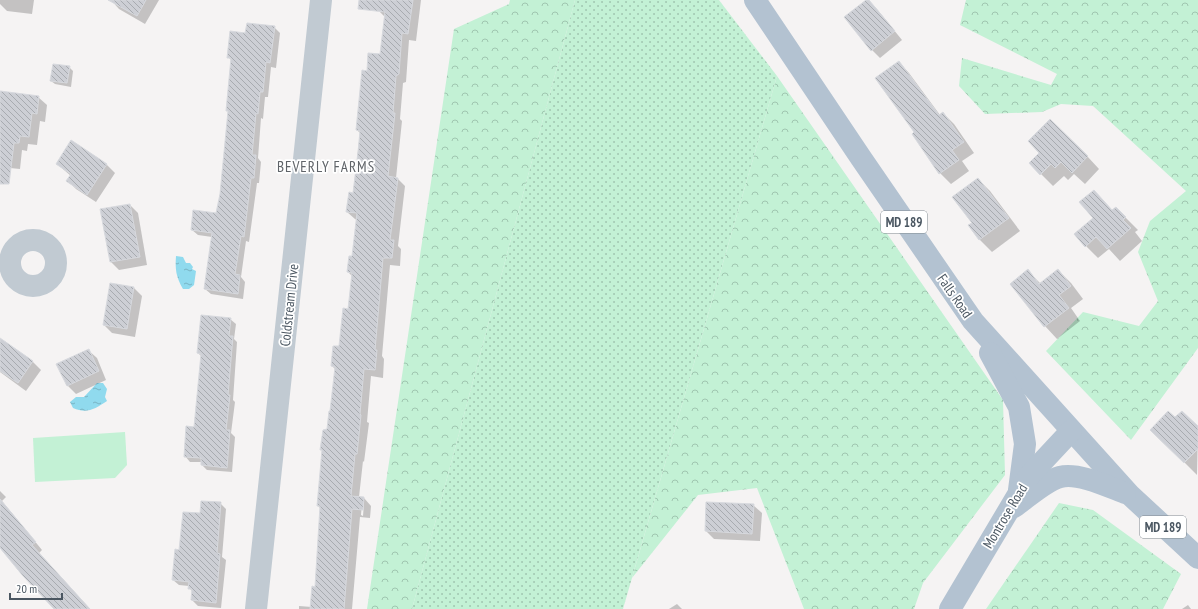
<svg xmlns="http://www.w3.org/2000/svg" width="1198" height="609" viewBox="0 0 1198 609" font-family="'PT Sans Narrow',sans-serif">
  <style>
    .grass { fill: url(#grass-dots) }
    .forest { fill: url(#forest-crowns) }
    .park { fill: #c3f1d5 }
    .water { fill: url(#water-ripples) }
    .shadow { fill: #0003; fill-rule: evenodd }
    .building { fill: url(#building-back-hatch); stroke: #d7d9de }
    .lines { fill: none; stroke-linecap: round; stroke-linejoin: round }
    .minor { stroke: #c1cad2; stroke-width: 22 }
    .major { stroke: #b3c2d1; stroke-width: 22 }
    .labels { text-anchor: middle; dominant-baseline: central; stroke-width: 3.5; stroke-linejoin: round; paint-order: stroke }
    .shield { fill: #fff; stroke: #808990; stroke-width: 1 }
    .shield-label { font-size: 13px; font-weight: bold; fill: #4a5661 }
    .street-label { font-size: 14px; fill: #4a5661; stroke: #fff }
    .neighbourhood-label { font-size: 15px; letter-spacing: 1px; fill: #5f6368; stroke: #fff }
  </style>
  <defs>
    <pattern id="grass-dots" width="8" height="8" patternUnits="userSpaceOnUse"><rect width="8" height="8" fill="#c3f1d5"/><path d="M2 2h.1M6 6h.1" fill="none" stroke="#a0c6b0" stroke-width="1.8" stroke-linecap="round"/></pattern>
    <pattern id="forest-crowns" width="20" height="18" patternUnits="userSpaceOnUse"><rect width="20" height="18" fill="#c3f1d5"/><path d="M2 6a3 3 0 1 1 6 0M12 15a3 3 0 1 1 6 0" fill="none" stroke="#a0c6b0"/></pattern>
    <pattern id="water-ripples" width="26" height="14" patternUnits="userSpaceOnUse"><rect width="26" height="14" fill="#90daee"/><path d="M2 4q2-2 4 0t4 0M15 11q2-2 4 0t4 0" fill="none" stroke="#78b4c4"/></pattern>
    <pattern id="building-back-hatch" width="6" height="6" patternUnits="userSpaceOnUse"><rect width="6" height="6" fill="#cdcfd5"/><path d="M-1 5l2 2M0 0l6 6M5-1l2 2" fill="none" stroke="#a8abb0"/></pattern>
  </defs>
  <rect width="100%" height="100%" fill="#f5f3f3"/>
  <path class="grass" d="M575 0H719L777 76 623 609H412Z"/>
  <g class="forest">
    <path d="M510 0H575L412 609H367L454 29 509 4Z"/>
    <path d="M966 0H1198V348L1131 440 1046 351 1083 312 1139 326 1158 301 1138 252 1150 221 1186 191 1093 106 1061 104 1042 112 985 114 959 86 962 58 1051 85 1057 74 960 25Z"/>
    <path d="M777 76 1003 400 1005 475 923 583 914 609H804L757 488 698 495 632 578Z"/>
    <path d="M1059 503 1093 510 1181 574 1163 609H986Z"/>
  </g>
  <path class="park" d="M125 432 127 465 115 478 35 482 33 438Z"/>
  <g class="water">
    <path d="M176 256 183 257 186 263H190L193 267 192 269 196 271 194 285 189 289H183C176 277 175 269 176 256Z"/>
    <path d="M97 383H103L107 389 105 397 107 401C95 409 87 414 73 408L70 402 76 397H84Z"/>
  </g>
  <g class="shadow">
    <path d="M0 0H34L32 14 7 11 0 4Z"/>
    <path d="M111 0H159L145 24 119 9Z"/>
    <path d="M381 0H421L416 41 409 40 406 82 403 83 400 119 402 121 396 178 398 179 405 186 398 246 401 249 400 266 390 265 382 356 384 359 383 378 371 376 367 422 369 423 364 462 363 461 359 497 364 498 371 506 370 518 360 517 352 609H299V606L312 607 316 588 321 509 318 506 323 451 321 450 328 430 331 412 336 370 332 366 339 347 349 310 352 276 348 272 353 257 357 220 355 219 347 212 353 194 360 133 357 130 368 72 381 55 386 18 379 11ZM362 503H364L363 516 361 515Z"/>
    <path d="M867 0 876 8 902 40 880 58 872 50Z"/>
    <path d="M274 27 280 33 276 68 271 67 268 97H265L263 119 261 118 258 158 261 162 259 183H257L249 242 246 241 241 277 245 282 243 299 211 294 205 289 212 237 198 235 192 230 217 214 220 194 229 112 232 61 228 57 246 34Z"/>
    <path d="M899 62 909 73 940 115 943 113 954 124 974 153 962 161 969 171 951 184 940 173 913 134 916 132Z"/>
    <path d="M69 67 73 71 71 87 55 84 51 81Z"/>
    <path d="M0 92 38 97 47 105 45 122 40 121 37 145 28 144 27 151 22 150 20 169 0 167Z"/>
    <path d="M72 141 107 165 115 173 96 202 76 189 68 181 71 176 57 164Z"/>
    <path d="M1087 156 1099 169 1085 184 1074 174 1068 180 1064 176 1053 186 1030 163Z"/>
    <path d="M978 179 990 191 1020 231 992 252 979 239 973 223Z"/>
    <path d="M130 205 138 213 147 265 119 270 111 262 101 210Z"/>
    <path d="M1116 208 1138 230 1135 232 1142 241 1120 261 1109 249 1098 258 1086 246 1113 211Z"/>
    <path d="M1058 270 1071 283 1083 299 1071 308 1080 321 1057 339 1045 326 1028 271 1041 284Z"/>
    <path d="M134 288 142 296 135 337 112 333 104 325Z"/>
    <path d="M230 319 236 324 234 339 237 342 233 400 235 402 231 433 235 437 232 472 207 470 202 465V462H190L185 456 195 428 202 357 198 353Z"/>
    <path d="M0 339 33 362 41 370 26 391 0 372Z"/>
    <path d="M88 350 97 358 106 380 76 394 68 386 58 364Z"/>
    <path d="M1175 419 1198 427 1197 475 1164 442Z"/>
    <path d="M0 491 6 497 2 501 42 550 39 553 90 609H55L0 547Z"/>
    <path d="M220 503 226 509 222 557 226 560 221 608 198 606 192 600 193 592 189 588V586L179 585 173 580 180 551Z"/>
    <path d="M753 505 762 513 760 541 714 539 706 531Z"/>
    <path d="M677 604 682 609H669Z"/>
    <path d="M1188 605 1191 609H1182Z"/>
  </g>
  <g class="building">
    <path d="M108 0H146L137 16Z"/>
    <path d="M359 0H413L408 34 402 33 399 74 396 76 393 113H395L388 176 398 178 390 240H394L392 258H383L375 350H377L375 370 364 369 360 414 361 415 357 454H355L351 496 364 497 363 510 352 509 344 609H310L312 586 315 587 320 506H317L322 450H320L323 430 327 429 329 411H330L335 367 331 366 333 346H339L343 308 348 309 352 273 347 272 349 256H352L357 213 346 212 349 192 353 193 358 152 360 131 356 130 362 70 367 71 368 53 380 54 385 12 358 9Z"/>
    <path d="M866 0H869L895 31 871 51 844 17Z"/>
    <path d="M247 23 275 26 270 63 266 62 263 92H260L258 114 256 113 252 155H256L254 178H251L244 237 241 236 235 274 240 275 238 294 204 289 212 233 191 230 193 210 216 213 220 194 228 111H226L231 58H227L230 31 245 33Z"/>
    <path d="M899 61 939 115 943 112 964 142 952 150 959 160 939 174 912 134 914 132 875 78Z"/>
    <path d="M53 64 70 66 67 83 50 81Z"/>
    <path d="M0 91 39 96 37 114 32 113 29 137 20 136 19 143H14L9 184H0Z"/>
    <path d="M1050 119 1088 156 1072 173 1061 162 1055 168 1051 164 1040 175 1029 163 1039 153 1028 141Z"/>
    <path d="M71 140 107 164 87 195 66 181 71 174 56 164Z"/>
    <path d="M978 178 1009 218 979 240 968 225 972 223 952 197Z"/>
    <path d="M1094 190 1112 210 1116 207 1126 217 1123 220 1131 228 1107 249 1096 237 1085 247 1074 234 1093 218 1079 202Z"/>
    <path d="M130 204 140 257 110 262 100 209Z"/>
    <path d="M1028 269 1039 284 1058 269 1071 286 1059 295 1069 308 1044 327 1010 284Z"/>
    <path d="M110 283 134 287 127 329 103 325Z"/>
    <path d="M201 315 231 318 229 336H233L228 395H230L226 430H230L227 468 201 465V458L184 457 186 426 194 427 201 354 197 353Z"/>
    <path d="M0 338 33 361 18 383 0 371Z"/>
    <path d="M89 349 99 371 67 386 56 364Z"/>
    <path d="M1168 411 1175 417 1182 411 1198 426V449L1184 463 1150 430Z"/>
    <path d="M0 499 36 542 32 545 90 609H54L23 576 0 548Z"/>
    <path d="M201 501 221 502 217 553 220 554 216 603 191 600 192 589H188L189 582 172 580 175 549 179 550 183 512 200 513Z"/>
    <path d="M706 502 754 504 752 534 705 531Z"/>
  </g>
  <g class="lines">
    <g class="minor">
      <circle cx="33" cy="263" r="23"/>
      <path d="M256 609 321 0"/>
    </g>
    <g class="major">
      <path d="M755 0 861 158 973 321 1130 495 1198 558"/>
      <path d="M990 353 1019 407 1025 444 1019 490"/>
      <path d="M1014 507C1027 498 1045 481 1060 477 1078 472 1109 487 1125 493"/>
      <path d="M950 609 1029 476 1071 431"/>
    </g>
  </g>
  <g class="labels">
    <g class="shield">
      <rect x="881" y="211" width="46" height="22" rx="3"/>
      <rect x="1140" y="516" width="46" height="22" rx="3"/>
    </g>
    <g class="shield-label">
      <text x="904" y="222">MD 189</text>
      <text x="1163" y="527">MD 189</text>
    </g>
    <g class="street-label">
      <text transform="translate(955 296) rotate(55)">Falls Road</text>
      <text transform="translate(289 305) rotate(-84)">Coldstream Drive</text>
      <text transform="translate(1005 516) rotate(-59)">Montrose Road</text>
    </g>
    <g class="neighbourhood-label">
      <text x="326" y="166">BEVERLY FARMS</text>
    </g>
  </g>
  <path d="M10 593v6h52v-6" fill="none" stroke="#4a5661" stroke-width="2"/>
  <text x="16" y="593" font-size="12" fill="#4a5661" stroke="#ffffff" stroke-width="3" paint-order="stroke">20 m</text>
</svg>
